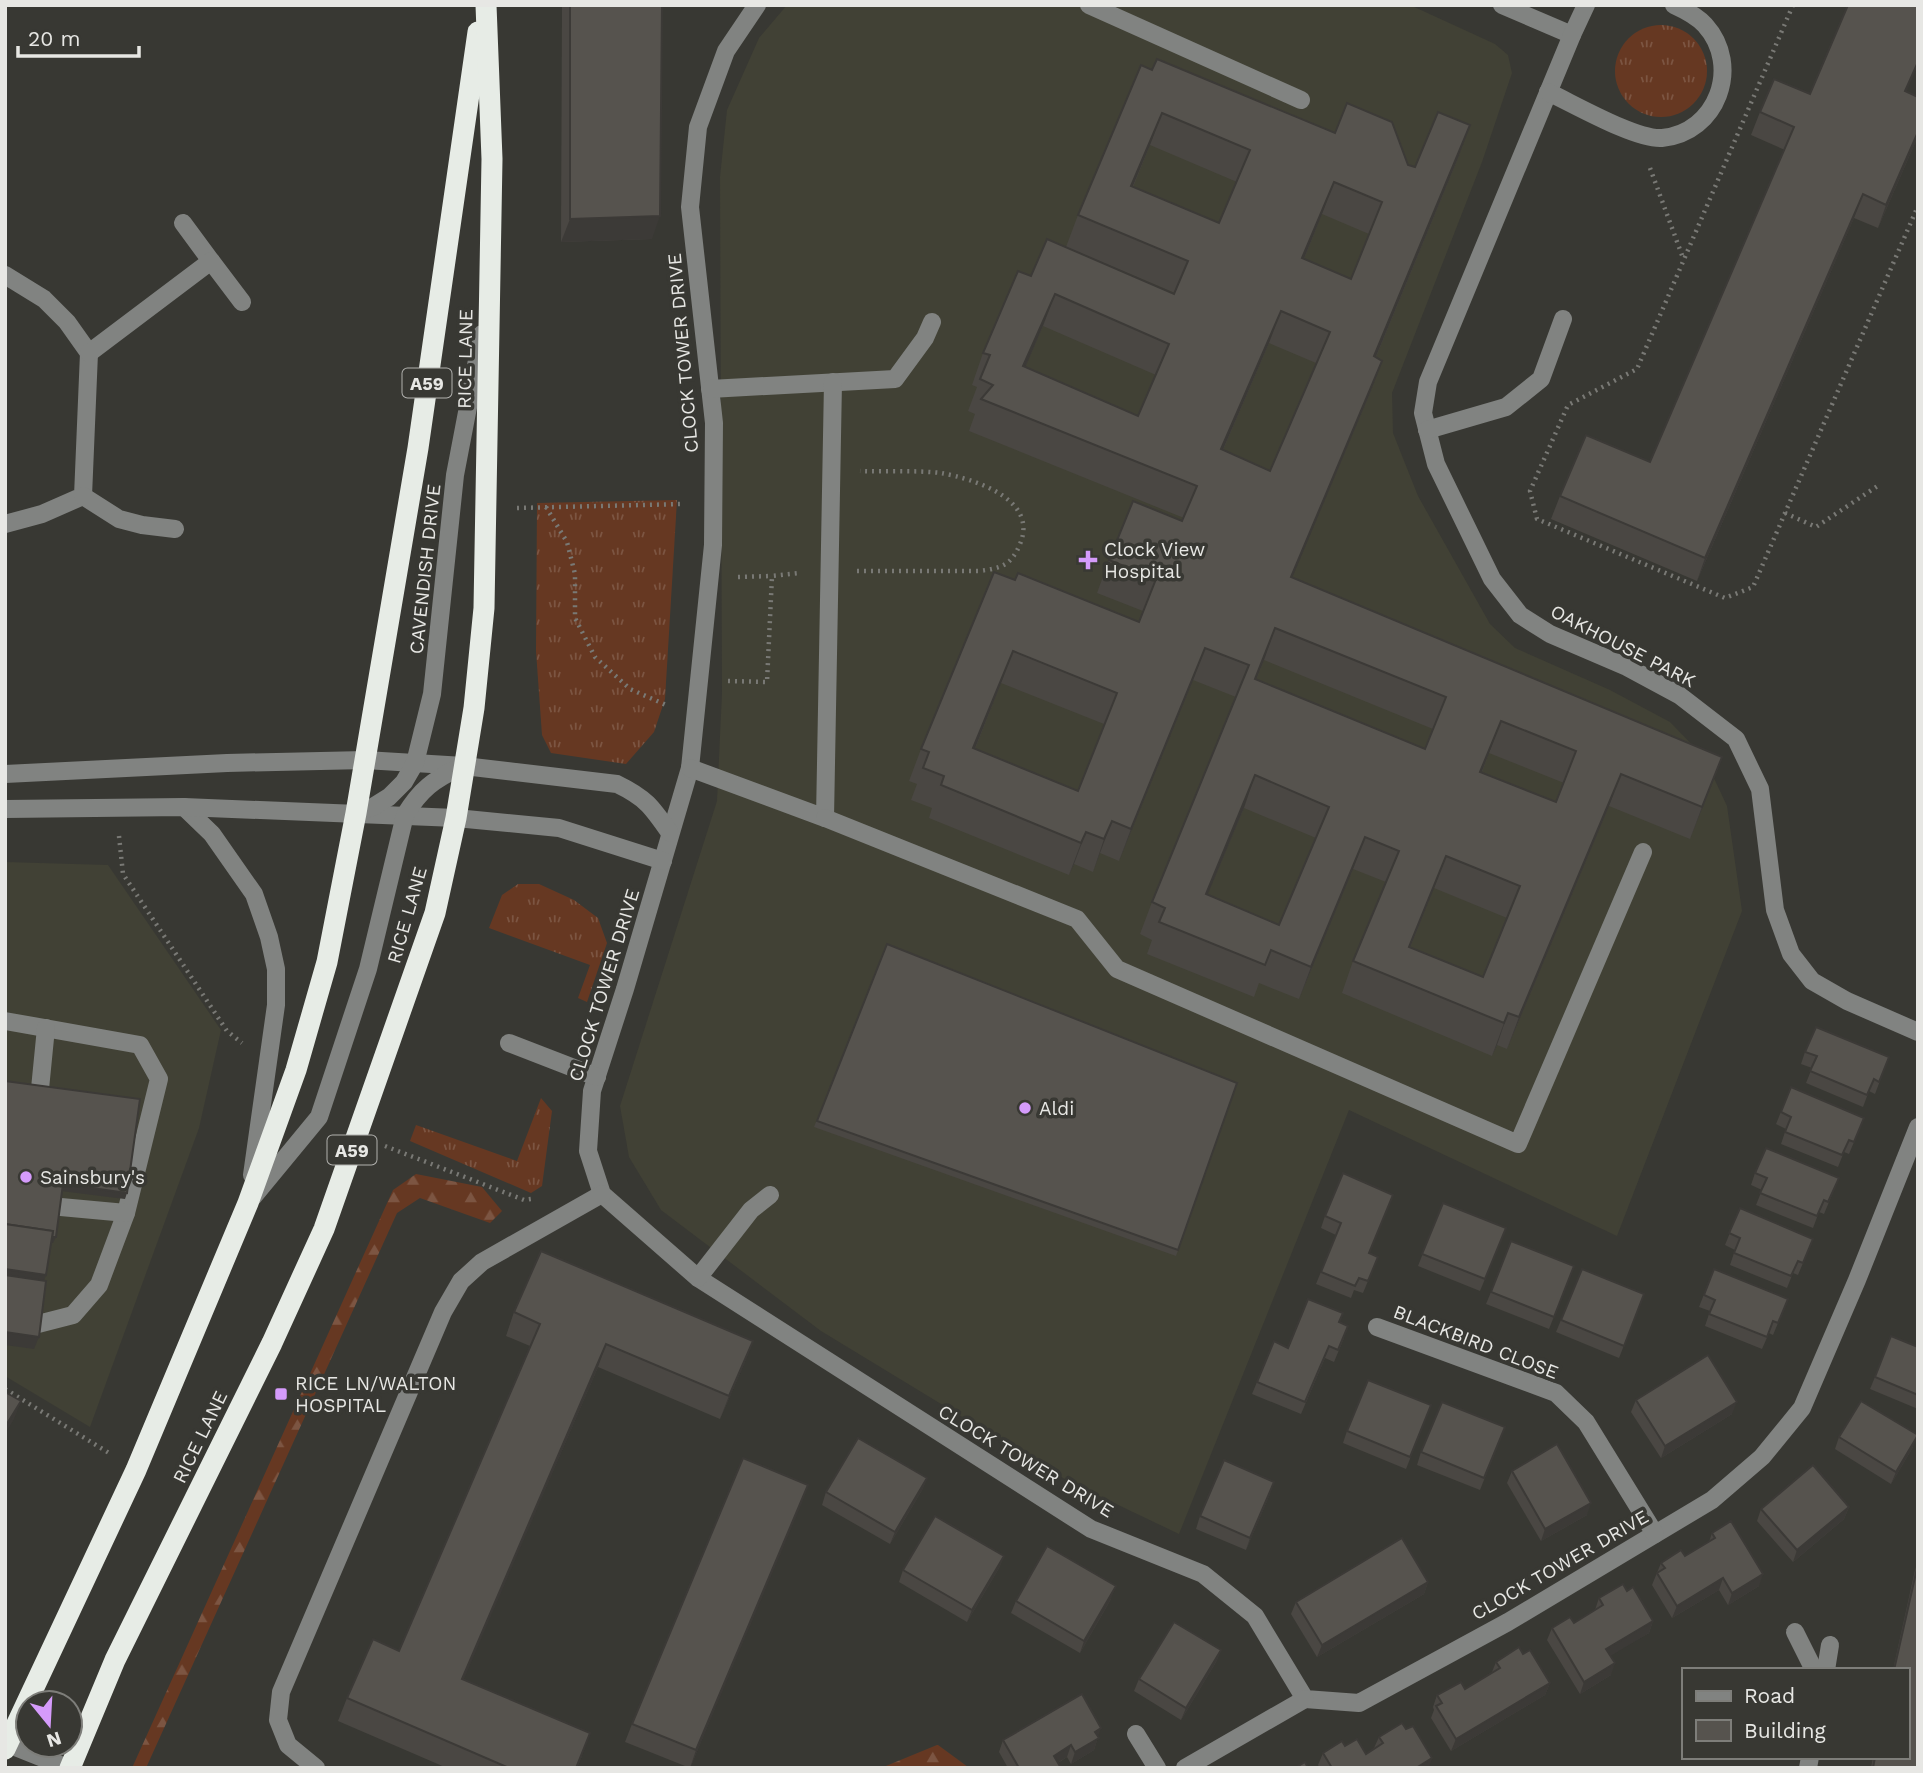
<svg xmlns="http://www.w3.org/2000/svg" width="1923" height="1773" viewBox="0 0 1923 1773" font-family="'Work Sans',sans-serif">
  <style>
    .built { fill: #414135 }
    .grass { fill: url(#grass-tufts) }
    .forest { fill: url(#forest-firs) }
    .lines { fill: none; stroke-linecap: round; stroke-linejoin: round }
    .path { stroke: #797975; stroke-width: 4.5; stroke-dasharray: 2 5; stroke-linecap: butt }
    .minor { stroke: #818381; stroke-width: 18 }
    .highway { stroke: #e7ece6; stroke-width: 21 }
    .wall { fill: #4a4743; fill-rule: evenodd }
    .shaded-wall { fill: #3c3a37 }
    .building { fill: #56534e; stroke: #3c3a37; stroke-width: 2; fill-rule: evenodd }
    .poi-dot { fill: #d59bfb; stroke: #383833; stroke-width: 2.5 }
    .labels { text-anchor: middle; dominant-baseline: central; stroke-width: 7; stroke-linejoin: round; paint-order: stroke }
    .shield { fill: #383833; stroke: #b2b2af; stroke-width: 2 }
    .shield-label { font-size: 18px; font-weight: bold; fill: #e7e7e4 }
    .street-label { font-size: 19px; fill: #e7e7e4; stroke: #383833 }
    .poi-label { font-size: 19px; fill: #e7e7e4; stroke: #383833; text-anchor: start }
  </style>
  <defs>
    <pattern id="grass-tufts" width="24" height="20" patternUnits="userSpaceOnUse" patternTransform="scale(1.75)"><rect width="24" height="20" fill="#663822"/><path d="M3 7l-1-3M5 7V3M7 7l1-3M15 17l-1-3M17 17v-4M19 17l1-3" fill="none" stroke="#7c5542"/></pattern>
    <pattern id="forest-firs" width="22" height="20" patternUnits="userSpaceOnUse" patternTransform="scale(1.75)"><rect width="22" height="20" fill="#663822"/><path d="M5 1l3.5 6h-7zM16 11l3.5 6h-7z" fill="#7c5542"/></pattern>
  </defs>
  <rect width="100%" height="100%" fill="#383833"/>
  <g class="built">
    <path d="M787 5H1410L1495 44 1508 55 1512 73 1482 162 1392 393 1393 433 1418 496 1490 624 1515 648 1610 690 1670 722 1704 757 1727 806 1742 911 1617 1236 1349 1110 1179 1534 1068 1481 821 1331 661 1210 629 1157 620 1106 717 801 722 693 720 177 727 110 759 38Z"/>
    <path d="M5 862 108 865 221 1030 199 1128 90 1427 5 1376Z"/>
  </g>
  <g class="grass">
    <circle cx="1661" cy="71" r="46"/>
    <path d="M677 500 665 699 654 732 626 764 551 753 542 735 536 651 537 503Z"/>
    <path d="M518 884H539L574 900 598 918 607 943 587 1002 578 998 590 965 489 928 502 895Z"/>
    <path d="M541 1098 552 1111 542 1186 531 1193 410 1141 416 1125 517 1161Z"/>
  </g>
  <g class="forest">
    <path d="M416 1174 482 1187 502 1211 490 1223 420 1198 397 1213 146 1768H132L393 1190Z"/>
    <path d="M938 1745 968 1767 881 1768 937 1745Z"/>
  </g>
  <g class="lines">
    <g class="path">
      <path d="M1793 5 1637 369 1568 405 1530 491 1537 519 1725 598 1753 587 1918 206"/>
      <path d="M1650 168 1683 258"/>
      <path d="M546 507 567 542 575 574V618L595 657 630 689 666 705"/>
      <path d="M517 508 683 504"/>
      <path d="M1785 513 1816 527 1879 485"/>
      <path d="M857 571H979C1001 568 1011 566 1020 544 1039 499 974 479 941 473 915 470 886 472 860 471"/>
      <path d="M738 577 772 576"/>
      <path d="M728 681 767 682 772 576 800 573"/>
      <path d="M119 836 123 874 227 1031 242 1043"/>
      <path d="M385 1146 524 1200 531 1199"/>
      <path d="M5 1389 109 1453"/>
    </g>
    <g class="minor">
      <path d="M757 5 726 51 698 127 690 207 714 423 713 545 690 768 625 989 592 1091 588 1151 602 1194 698 1278 1091 1529 1203 1574 1255 1616 1305 1699 1359 1703 1508 1622 1712 1500 1762 1457 1802 1408 1857 1280 1918 1127"/>
      <path d="M1089 5 1301 100"/>
      <path d="M1502 5 1572 35"/>
      <path d="M1586 5 1572 35 1428 382 1423 413 1436 464 1492 579 1520 615 1550 634 1627 667 1679 695 1736 739 1760 789 1775 910 1791 954 1812 981 1847 1001 1918 1032"/>
      <path d="M1548 92C1574 104 1636 140 1662 138 1717 133 1742 66 1705 25 1697 16 1685 10 1674 5"/>
      <path d="M183 223 211 261"/>
      <path d="M5 275 44 299 67 322 89 353 83 496 42 514 5 524"/>
      <path d="M89 353 211 261 242 302"/>
      <path d="M710 389 895 379 925 338 932 322"/>
      <path d="M1427 430 1506 407 1541 379 1563 319"/>
      <path d="M83 496 119 519 142 525 175 529"/>
      <path d="M690 768 825 818 833 382"/>
      <path d="M5 774 227 763 365 760 464 766 617 784C646 798 652 807 670 833"/>
      <path d="M184 807 212 834 254 894 269 937 276 969V1005L252 1175"/>
      <path d="M5 809 184 807 456 818 559 828 663 861"/>
      <path d="M360 811 373 807 389 797 404 782 415 763 432 694 455 475 482 334"/>
      <path d="M825 818 1077 919 1117 969 1518 1144 1643 852"/>
      <path d="M5 1021 140 1045 159 1079 126 1213 99 1285 73 1315 38 1324 5 1320"/>
      <path d="M509 1043 597 1077"/>
      <path d="M38 1109 46 1028"/>
      <path d="M253 1197 319 1117 368 969 405 815C420 790 434 779 461 767"/>
      <path d="M39 1205 126 1213"/>
      <path d="M698 1278 751 1210 770 1195"/>
      <path d="M1377 1327 1556 1393 1586 1422 1655 1534"/>
      <path d="M1795 1632 1814 1670"/>
      <path d="M1826 1670 1830 1645"/>
      <path d="M1136 1734 1157 1768"/>
      <path d="M5 1743 68 1768"/>
      <path d="M316 1768 288 1745 278 1720 281 1692 443 1312 461 1281 482 1262 602 1194"/>
      <path d="M1185 1768 1305 1699"/>
      <path d="M1808 1768 1810 1757"/>
    </g>
    <g class="highway">
      <path d="M5 1749 136 1470 248 1203 296 1070 327 962 356 813 418 448 478 32"/>
      <path d="M70 1768 115 1660 272 1343 324 1229 435 913 456 818 474 708 484 608 492 159 486 5"/>
    </g>
  </g>
  <g class="wall">
    <path d="M562 5H662L652 239 561 242Z"/>
    <path d="M1141 65 1415 167 1470 125 1458 158 1376 357 1382 361 1370 393 1292 577 1722 757 1710 789 1690 839 1609 806 1507 1049 1497 1045 1492 1056 1342 993 1353 961 1386 882 1353 869 1299 999 1259 983 1254 997 1147 954 1152 940 1140 934 1152 902 1236 697 1193 680 1119 861 1100 853 1093 872 1074 864 1069 875 929 818 932 808 911 800 917 784 909 781 921 749 1015 580 1139 622 1143 611 1097 593 1109 560 1182 521 1184 518 969 431 975 414 968 411 977 387 972 385 983 353 1031 276 1174 294 1175 293 1066 247 1078 215ZM1150 145 1237 182 1219 223 1133 187ZM1322 214 1369 234 1351 279 1304 259ZM1043 326 1156 375 1138 416 1025 367ZM1269 343 1316 363 1270 471 1223 450ZM1264 660 1433 729 1425 749 1256 680ZM1001 683 1104 724 1078 791 975 749ZM1489 753 1564 783 1556 802 1482 772ZM1244 808 1316 838 1279 925 1207 895ZM1434 888 1507 918 1483 977 1410 948Z"/>
    <path d="M1906 92 1918 97V136L1878 228 1854 218 1697 581 1551 519 1560 496 1650 462 1785 150 1751 135 1760 112 1810 94Z"/>
    <path d="M887 944 1237 1083 1176 1256 814 1127Z"/>
    <path d="M1805 1052 1889 1057 1875 1094 1869 1091 1863 1107 1806 1083 1812 1068 1801 1064Z"/>
    <path d="M1791 1087 1864 1118 1849 1154 1844 1152 1838 1167 1781 1144 1786 1129 1776 1124Z"/>
    <path d="M1755 1173 1834 1190 1824 1214 1819 1212 1813 1228 1756 1205 1762 1190 1751 1185Z"/>
    <path d="M1393 1195 1369 1253 1378 1257 1363 1293 1354 1290 1351 1298 1316 1284 1336 1235 1321 1228 1325 1216Z"/>
    <path d="M1443 1203 1506 1228 1480 1291 1418 1266Z"/>
    <path d="M1740 1208 1813 1239 1798 1275 1793 1273 1787 1288 1730 1265 1735 1250 1725 1245Z"/>
    <path d="M1574 1266 1549 1329 1486 1304 1491 1292Z"/>
    <path d="M1714 1269 1788 1299 1773 1335 1769 1333 1762 1349 1705 1326 1710 1311 1699 1307Z"/>
    <path d="M1644 1294 1619 1358 1556 1332 1561 1320Z"/>
    <path d="M514 1312 753 1341 744 1364 720 1419 598 1367 463 1679 582 1756 577 1768H447L338 1721 347 1698 399 1651 530 1346 506 1336Z"/>
    <path d="M1340 1322 1344 1338 1334 1362 1325 1358 1301 1414 1252 1394 1257 1382 1288 1348Z"/>
    <path d="M1918 1347V1409L1870 1389 1875 1377Z"/>
    <path d="M1636 1400 1732 1414 1661 1458 1631 1412Z"/>
    <path d="M1431 1405 1406 1469 1343 1443 1347 1431Z"/>
    <path d="M1505 1427 1480 1490 1417 1465 1421 1452Z"/>
    <path d="M1839 1437 1913 1447 1891 1484 1835 1449Z"/>
    <path d="M1512 1471 1587 1515 1541 1541 1507 1483Z"/>
    <path d="M927 1478 922 1490 890 1544 822 1505 826 1492Z"/>
    <path d="M808 1485 690 1768 625 1742 632 1724Z"/>
    <path d="M1270 1494 1246 1550 1196 1529 1200 1516Z"/>
    <path d="M1849 1507 1844 1519 1793 1562 1757 1521 1761 1509Z"/>
    <path d="M1712 1533 1759 1586 1728 1605 1719 1590 1672 1618 1652 1585 1661 1563 1685 1556 1709 1542Z"/>
    <path d="M1004 1556 999 1568 967 1622 899 1582 903 1570Z"/>
    <path d="M1918 1562V1768H1871L1873 1757H1907V1670H1893L1915 1570Z"/>
    <path d="M1428 1582 1424 1594 1317 1657 1291 1614 1296 1602Z"/>
    <path d="M1627 1591 1653 1621 1649 1633 1610 1655 1611 1675 1580 1694 1547 1640 1552 1628 1574 1623 1595 1610 1599 1598Z"/>
    <path d="M1111 1599 1080 1653 1011 1613 1016 1601Z"/>
    <path d="M1221 1650 1216 1662 1181 1720 1134 1691 1139 1679Z"/>
    <path d="M1523 1654 1550 1683 1545 1695 1451 1751 1431 1718 1434 1710 1433 1707 1437 1695 1465 1689 1492 1672 1496 1662Z"/>
    <path d="M1098 1737 1094 1750 1071 1764 1067 1757 1058 1763 1061 1768H1008L999 1752 1003 1740Z"/>
    <path d="M1379 1737 1429 1768H1320L1318 1765 1323 1753 1345 1746 1366 1754 1374 1748Z"/>
  </g>
  <g class="shaded-wall">
    <path d="M1918 62V65L1897 114 1905 91Z"/>
    <path d="M1162 113 1150 145 1119 219 1131 186Z"/>
    <path d="M1470 125 1458 158 1363 388 1374 356Z"/>
    <path d="M1918 132V136L1878 228 1886 205Z"/>
    <path d="M1334 182 1322 214 1291 291 1302 258Z"/>
    <path d="M1863 194 1854 218 1697 581 1705 558Z"/>
    <path d="M660 216 652 239 561 242 570 219Z"/>
    <path d="M1055 294 1043 326 1012 398 1023 366Z"/>
    <path d="M1281 311 1269 343 1209 482 1221 449Z"/>
    <path d="M1382 361 1370 393 1279 609 1291 577Z"/>
    <path d="M1275 628 1264 660 1243 711 1255 679Z"/>
    <path d="M1205 648 1193 680 1119 861 1131 829Z"/>
    <path d="M1013 651 1001 683 962 781 973 748Z"/>
    <path d="M1501 721 1489 753 1469 804 1480 772Z"/>
    <path d="M1722 757 1710 789 1690 839 1702 807Z"/>
    <path d="M1621 774 1609 806 1507 1049 1519 1017Z"/>
    <path d="M1255 775 1244 808 1194 927 1206 894Z"/>
    <path d="M1112 821 1100 853 1093 872 1104 839Z"/>
    <path d="M1086 832 1074 864 1069 875 1081 843Z"/>
    <path d="M1365 837 1353 869 1299 999 1311 967Z"/>
    <path d="M1446 856 1434 888 1397 979 1409 947Z"/>
    <path d="M1508 1013 1497 1045 1492 1056 1504 1023Z"/>
    <path d="M63 1184 127 1193 125 1199 61 1191Z"/>
    <path d="M5 1237H56L53 1243Z"/>
    <path d="M5 1269 46 1275 42 1287 5 1282Z"/>
    <path d="M5 1332 39 1337 34 1349 5 1345Z"/>
    <path d="M753 1341 744 1364 720 1419 729 1396Z"/>
    <path d="M606 1344 598 1367 454 1702 462 1679Z"/>
    <path d="M21 1401 14 1419 5 1434V1427Z"/>
    <path d="M1737 1402 1732 1414 1661 1458 1665 1446Z"/>
    <path d="M1918 1435 1913 1447 1891 1484 1896 1472Z"/>
    <path d="M927 1478 922 1490 890 1544 895 1532Z"/>
    <path d="M1274 1482 1270 1494 1246 1550 1250 1538Z"/>
    <path d="M808 1485 802 1503 690 1768 696 1750Z"/>
    <path d="M1591 1503 1587 1515 1541 1541 1545 1529Z"/>
    <path d="M1849 1507 1844 1519 1793 1562 1797 1550Z"/>
    <path d="M1004 1556 999 1568 967 1622 972 1610Z"/>
    <path d="M1763 1574 1759 1586 1728 1605 1732 1593Z"/>
    <path d="M1723 1578 1719 1590 1672 1618 1677 1606Z"/>
    <path d="M1428 1582 1424 1594 1317 1657 1322 1645Z"/>
    <path d="M1116 1586 1111 1599 1080 1653 1084 1641Z"/>
    <path d="M1653 1621 1649 1633 1602 1661 1606 1649Z"/>
    <path d="M1221 1650 1216 1662 1181 1720 1186 1708Z"/>
    <path d="M1615 1663 1611 1675 1580 1694 1584 1682Z"/>
    <path d="M1550 1683 1545 1695 1451 1751 1456 1739Z"/>
    <path d="M1101 1728 1094 1750 1071 1764 1075 1752 1095 1732Z"/>
    <path d="M590 1733 582 1756 577 1768H576Z"/>
    <path d="M1071 1745 1067 1757 1049 1768 1054 1756Z"/>
    <path d="M1432 1758 1429 1768H1416Z"/>
  </g>
  <g class="building">
    <path d="M570 5H662L660 216 570 219Z"/>
    <path d="M1848 5H1918V62L1905 91 1918 97V132L1886 205 1863 194 1705 558 1560 496 1586 435 1650 462 1794 127 1760 112 1774 79 1810 94Z"/>
    <path d="M1157 59 1335 133 1347 103 1392 122 1408 165 1415 167 1438 112 1470 125 1374 356 1382 361 1291 577 1722 757 1702 807 1621 774 1519 1017 1508 1013 1504 1023 1353 961 1399 851 1365 837 1311 967 1271 950 1265 965 1159 922 1165 908 1152 902 1249 665 1205 648 1131 829 1112 821 1104 839 1086 832 1081 843 941 785 944 776 923 768 929 752 921 749 994 572 1015 580 1018 573 1139 622 1156 579 1109 560 1133 501 1182 521 1197 486 981 399 993 385 980 379 990 355 983 353 1018 271 1031 276 1047 239 1174 294 1188 261 1078 215 1141 65 1152 70ZM1162 113 1250 150 1219 223 1131 186ZM1334 182 1382 202 1351 279 1302 258ZM1055 294 1169 344 1138 416 1023 366ZM1281 311 1330 332 1270 471 1221 449ZM1275 628 1446 697 1425 749 1255 679ZM1013 651 1117 693 1078 791 973 748ZM1501 721 1576 751 1556 802 1480 772ZM1255 775 1329 807 1279 925 1206 894ZM1446 856 1520 886 1483 977 1409 947Z"/>
    <path d="M887 944 1237 1083 1178 1250 817 1121Z"/>
    <path d="M1816 1027 1889 1057 1879 1082 1874 1079 1867 1095 1810 1071 1817 1056 1805 1052Z"/>
    <path d="M5 1081 140 1099 127 1193 63 1184 56 1237H52L53 1231 5 1224Z"/>
    <path d="M1791 1087 1864 1118 1854 1142 1849 1140 1842 1155 1785 1132 1791 1117 1781 1112Z"/>
    <path d="M1766 1148 1839 1178 1828 1202 1824 1200 1817 1216 1760 1193 1767 1178 1755 1173Z"/>
    <path d="M1343 1173 1393 1195 1369 1253 1378 1257 1368 1281 1359 1278 1355 1286 1321 1272 1341 1223 1325 1216Z"/>
    <path d="M1443 1203 1506 1228 1485 1279 1422 1254Z"/>
    <path d="M1740 1208 1813 1239 1803 1263 1798 1261 1791 1276 1734 1253 1740 1238 1729 1233Z"/>
    <path d="M5 1224 53 1231 46 1275 5 1269Z"/>
    <path d="M1511 1241 1574 1266 1554 1317 1491 1292Z"/>
    <path d="M541 1251 753 1341 729 1396 606 1344 462 1679 590 1733 576 1768H509L347 1698 373 1639 399 1651 540 1324 514 1312Z"/>
    <path d="M1582 1269 1644 1294 1624 1346 1561 1320Z"/>
    <path d="M1714 1269 1788 1299 1778 1323 1773 1321 1767 1337 1709 1314 1715 1300 1704 1295Z"/>
    <path d="M5 1275 46 1281 39 1337 5 1332Z"/>
    <path d="M1308 1299 1343 1313 1339 1322 1348 1326 1338 1350 1329 1346 1305 1402 1257 1382 1274 1341 1288 1348Z"/>
    <path d="M1891 1336 1918 1347V1395L1875 1377Z"/>
    <path d="M1708 1355 1737 1402 1665 1446 1636 1400Z"/>
    <path d="M1368 1380 1431 1405 1410 1457 1347 1431Z"/>
    <path d="M5 1392 21 1401 5 1427Z"/>
    <path d="M1861 1401 1918 1435 1896 1472 1839 1437Z"/>
    <path d="M1442 1402 1505 1427 1484 1478 1421 1452Z"/>
    <path d="M858 1438 927 1478 895 1532 826 1492Z"/>
    <path d="M1557 1444 1591 1503 1545 1529 1512 1471Z"/>
    <path d="M743 1458 808 1485 696 1750 632 1724Z"/>
    <path d="M1224 1460 1274 1482 1250 1538 1200 1516Z"/>
    <path d="M1813 1465 1849 1507 1797 1550 1761 1509Z"/>
    <path d="M935 1516 1004 1556 972 1610 903 1570Z"/>
    <path d="M1731 1521 1763 1574 1732 1593 1723 1578 1677 1606 1657 1573 1665 1568 1661 1563 1681 1550 1685 1556 1715 1538 1712 1533Z"/>
    <path d="M1402 1538 1428 1582 1322 1645 1296 1602Z"/>
    <path d="M1047 1546 1116 1586 1084 1641 1016 1601Z"/>
    <path d="M1918 1564V1768H1873L1875 1757H1907V1670H1894Z"/>
    <path d="M1623 1584 1627 1591 1633 1587 1653 1621 1606 1649 1615 1663 1584 1682 1552 1628 1570 1617 1574 1623 1603 1605 1599 1598Z"/>
    <path d="M1174 1622 1221 1650 1186 1708 1139 1679Z"/>
    <path d="M1519 1647 1523 1654 1530 1650 1550 1683 1456 1739 1436 1706 1442 1703 1437 1695 1461 1682 1465 1689 1500 1668 1496 1662Z"/>
    <path d="M1082 1694 1101 1728 1095 1732 1099 1738 1075 1752 1071 1745 1054 1756 1061 1768H1019L1003 1740Z"/>
    <path d="M1402 1723 1406 1729 1413 1726 1432 1758 1416 1768H1332L1323 1753 1342 1741 1345 1746 1357 1739 1366 1754 1383 1743 1379 1737Z"/>
    <path d="M1305 1762 1308 1768H1295Z"/>
  </g>
  <g class="poi-dot">
    <path d="M1084.5 549.5h7v7h7v7h-7v7h-7v-7h-7v-7h7z"/>
    <circle cx="1025" cy="1108" r="7"/>
    <circle cx="26" cy="1177" r="7"/>
    <rect x="274" y="1387" width="14" height="14" rx="3.5"/>
  </g>
  <g class="labels">
    <g class="shield">
      <rect x="402.5" y="368.5" width="49" height="29" rx="5"/>
      <rect x="327.5" y="1135.5" width="49" height="29" rx="5"/>
    </g>
    <g class="shield-label">
      <text x="427" y="383">A59</text>
      <text x="352" y="1150">A59</text>
    </g>
    <g class="street-label">
      <text transform="translate(683 353) rotate(-95)">CLOCK TOWER DRIVE</text>
      <text transform="translate(465 359) rotate(-89)">RICE LANE</text>
      <text transform="translate(425 569) rotate(-84)">CAVENDISH DRIVE</text>
      <text transform="translate(1623 646) rotate(27)">OAKHOUSE PARK</text>
      <text transform="translate(407 915) rotate(-74)">RICE LANE</text>
      <text transform="translate(604 985) rotate(-73)">CLOCK TOWER DRIVE</text>
      <text transform="translate(1476 1342) rotate(21)">BLACKBIRD CLOSE</text>
      <text transform="translate(200 1437) rotate(-64)">RICE LANE</text>
      <text transform="translate(1026 1461) rotate(31)">CLOCK TOWER DRIVE</text>
      <text transform="translate(1560 1565) rotate(-30)">CLOCK TOWER DRIVE</text>
    </g>
    <g class="poi-label">
      <text x="1104" y="549">Clock View<tspan x="1104" dy="22">Hospital</tspan></text>
      <text x="1039" y="1108">Aldi</text>
      <text x="40" y="1177">Sainsbury's</text>
      <text x="295" y="1383">RICE LN/WALTON<tspan x="295" dy="22">HOSPITAL</tspan></text>
    </g>
  </g>
  <rect width="1923" height="1773" fill="none" stroke="#e7e7e4" stroke-width="14"/>
  <rect x="1682" y="1668" width="228" height="91" fill="#383833" stroke="#7e7e7a" stroke-width="2"/>
  <rect x="1696" y="1691" width="35" height="10" fill="#818381" stroke="#7e7e7a" stroke-width="2"/>
  <text x="1744" y="1703" font-size="21" fill="#e7e7e4">Road</text>
  <rect x="1696" y="1720" width="35" height="21" fill="#56534e" stroke="#7e7e7a" stroke-width="2"/>
  <text x="1744" y="1738" font-size="21" fill="#e7e7e4">Building</text>
  <g transform="translate(49 1724) rotate(162)"><circle r="33" fill="#383833" stroke="#7e7e7a" stroke-width="2"/>
  <path d="M0-5L12 26L0 18L-12 26Z" fill="#d59bfb"/>
  <text y="-10" font-size="19" font-weight="bold" text-anchor="middle" fill="#e7e7e4">N</text>
  </g>
  <path d="M18 46v10h121v-10" fill="none" stroke="#e7e7e4" stroke-width="3.5"/>
  <text x="28" y="46" font-size="21" fill="#e7e7e4" stroke="#383833" stroke-width="5" paint-order="stroke">20 m</text>
</svg>
